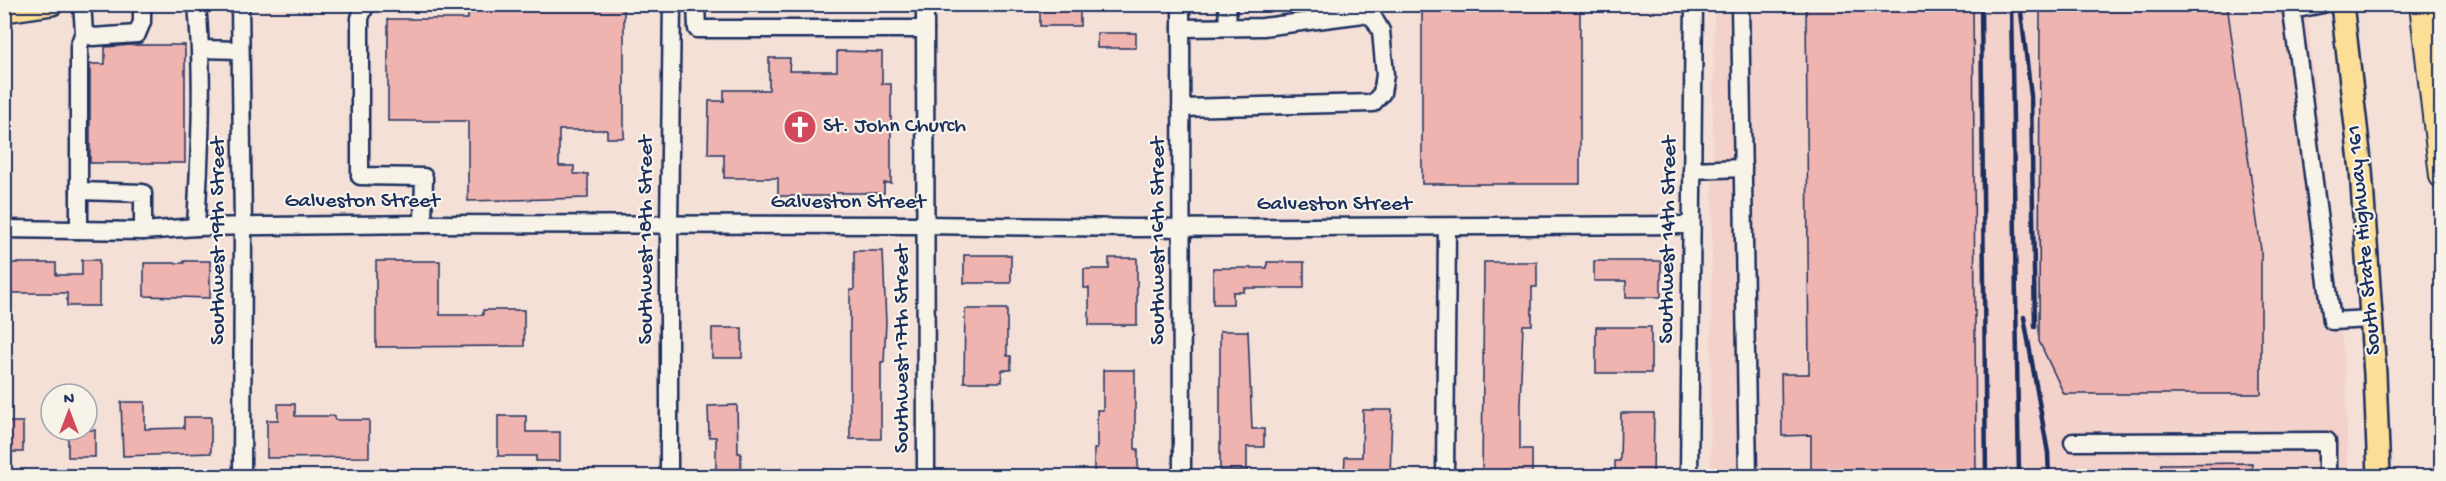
<svg xmlns="http://www.w3.org/2000/svg" width="2446" height="481" viewBox="0 0 2446 481" font-family="'Gochi Hand',sans-serif">
  <style>
    .built { fill: #f3d2cb }
    .building { fill: #efb3b0; stroke: #1b2f5e; stroke-width: 1.5 }
    .lines { fill: none; stroke-linecap: round; stroke-linejoin: round }
    .minor-casing { stroke: #1b2f5e; stroke-width: 21 }
    .major-casing { stroke: #1b2f5e; stroke-width: 26 }
    .highway-casing { stroke: #1b2f5e; stroke-width: 28 }
    .minor { stroke: #f7f3e8; stroke-width: 16 }
    .major { stroke: #fdde96; stroke-width: 21 }
    .highway { stroke: #fdde96; stroke-width: 24 }
    .rail { stroke: #1b2f5e; stroke-width: 4.5 }
    .labels { text-anchor: middle; dominant-baseline: central; stroke-width: 4.5; stroke-linejoin: round; paint-order: stroke }
    .poi-label { font-size: 22px; fill: #1b2f5e; stroke: #f7f3e8; text-anchor: start }
    .street-label { font-size: 22px; fill: #1b2f5e; stroke: #f7f3e8 }
  </style>
  <rect width="100%" height="100%" fill="#f5e0d7"/>
  <filter id="ink" filterUnits="userSpaceOnUse"><feTurbulence type="fractalNoise" baseFrequency=".0167" numOctaves="2"/><feDisplacementMap in="SourceGraphic" scale="12" xChannelSelector="R" yChannelSelector="G"/><feConvolveMatrix kernelMatrix="1 2 1 2 8 2 1 2 1" color-interpolation-filters="sRGB"/></filter>
  <g filter="url(#ink)">
    <path class="built" d="M1714 5H2306L2346 378 2348 476H1710Z"/>
    <g class="building">
      <path d="M468 4H624V138H607V130H559V166H574V174H588V198L468 201V121H388V19H468Z"/>
      <rect x="1422" y="4" width="158" height="180"/>
      <path d="M1806 4H1973L1976 477H1811V435L1782 436 1781 374H1809Z"/>
      <path d="M2040 4H2227L2261 250V394H2064L2039 341Z"/>
      <rect x="1040" y="8" width="40" height="18"/>
      <rect x="1097" y="33" width="39" height="15"/>
      <path d="M131 45H185V163H90V64H105V47Z"/>
      <path d="M837 51 882 52V84H891V183H884V193H832V196H778V178H724V154H708L709 101H724V90H769V58H790L789 71H837Z"/>
      <path d="M854 251H883L886 323 884 362H881V439H850V290H854Z"/>
      <rect x="964" y="255" width="47" height="28"/>
      <path d="M1109 258H1137V325H1089V288H1084V269H1109Z"/>
      <path d="M82 260H99V306H67V293H4V263H56V275H82Z"/>
      <path d="M184 261H210V298L144 296V263H184Z"/>
      <path d="M376 261H440V315H483V310H524V346L376 347Z"/>
      <path d="M1594 261H1661V297H1626V281H1594Z"/>
      <path d="M1267 262H1304V288H1244V292H1233V304H1213V268H1267Z"/>
      <path d="M1484 262H1537V287H1532V325H1523L1520 404V449H1532V477H1482Z"/>
      <path d="M965 309H1007V356H1011V370H1002V382H964Z"/>
      <rect x="1596" y="327" width="55" height="46"/>
      <rect x="712" y="328" width="30" height="30"/>
      <path d="M1220 331H1248L1252 429H1264V447H1247V471H1220Z"/>
      <path d="M1103 370H1135V449H1138V477H1094V449H1097V410H1103Z"/>
      <path d="M121 402H145V429L184 428V417H211V453L123 456Z"/>
      <path d="M278 404H295V416H335V420H369V457L267 458V420H278Z"/>
      <path d="M737 405 738 453H741V477H716V437H709L708 406Z"/>
      <path d="M1363 410H1392L1390 477 1344 475 1345 457H1362Z"/>
      <path d="M1621 413H1654L1653 477H1615V461H1620Z"/>
      <path d="M498 416H526V432H560V461H536V456H498Z"/>
      <rect x="4" y="422" width="19" height="30"/>
      <rect x="68" y="430" width="27" height="27"/>
      <path d="M2252 463V477H2161V464Z"/>
    </g>
    <g class="lines">
      <g class="minor-casing">
        <g id="minor">
          <path d="M82 4 84 32 93 37 137 34 142 22V4"/>
          <path d="M240 4 243 225 242 476"/>
          <path d="M368 4 364 8 360 18V176L424 177 423 224"/>
          <path d="M696 4 697 29H925"/>
          <path d="M925 4 926 476"/>
          <path d="M1181 4 1182 476"/>
          <path d="M1227 4 1228 27"/>
          <path d="M1740 4 1748 476"/>
          <path d="M2291 4 2332 321 2371 319"/>
          <path d="M2292 10 2323 4"/>
          <path d="M1181 28 1263 27 1363 14 1373 17 1381 31 1385 75 1382 93 1373 103 1181 108"/>
          <path d="M201 49 240 50"/>
          <path d="M1692 170 1743 168"/>
          <path d="M79 191 143 193V231"/>
          <path d="M196 227C200 152 204 79 197 4"/>
          <path d="M4 229 143 231 196 227 423 224 925 225 1134 228 1691 225"/>
          <path d="M79 230V46L84 32"/>
          <path d="M2073 442 2327 441V476"/>
          <path d="M669 476V225L672 4"/>
          <path d="M1445 476 1447 227"/>
          <path d="M1689 476 1694 4"/>
        </g>
      </g>
      <g class="major-casing">
        <g id="major">
          <path d="M2342 4 2361 170 2375 374 2379 476"/>
          <path d="M4 11 52 4"/>
        </g>
      </g>
      <g class="highway-casing">
        <path id="highway" d="M2422 4 2442 176"/>
      </g>
      <use href="#minor" class="minor"/>
      <use href="#major" class="major"/>
      <use href="#highway" class="highway"/>
      <g class="rail">
        <path d="M1981 4 1986 476"/>
        <path d="M2011 4 2019 476"/>
        <path d="M2020 4 2031 96 2035 327"/>
        <path d="M2024 317 2048 453 2049 476"/>
      </g>
    </g>
  </g>
  <defs>
    <g id="church-disc" transform="scale(1.725)"><circle r="9.5" fill="#d1495b" stroke="#f7f3e8"/><path d="M-1.2-6h2.4v3.5h3.3v2.4h-3.3V6h-2.4V-.1h-3.3v-2.4h3.3Z" fill="#fff"/></g>
  </defs>
  <g fill-rule="evenodd">
    <use href="#church-disc" x="800" y="127"/>
  </g>
  <g class="labels">
    <g class="poi-label">
      <text x="823" y="127">St. John Church</text>
    </g>
    <g class="street-label">
      <text x="362" y="202">Galveston Street</text>
      <text x="848" y="203">Galveston Street</text>
      <text x="1334" y="205">Galveston Street</text>
      <text transform="translate(647 240) rotate(-90)">Southwest 18th Street</text>
      <text transform="translate(1669 240) rotate(-89)">Southwest 14th Street</text>
      <text transform="translate(2365 240) rotate(-95)">South State Highway 161</text>
      <text transform="translate(219 241) rotate(-90)">Southwest 19th Street</text>
      <text transform="translate(1159 241) rotate(-90)">Southwest 16th Street</text>
      <text transform="translate(903 349) rotate(-90)">Southwest 17th Street</text>
    </g>
  </g>
  <rect width="2446" height="481" fill="none" stroke="#f7f3e8" stroke-width="24"/>
  <rect x="12" y="12" width="2422" height="457" fill="none" stroke="#1b2f5e" stroke-width="2" filter="url(#ink)"/>
  <g transform="translate(69 412)"><circle r="28" fill="#f7f3e8" stroke="#9fa5b1" stroke-width="1.5"/>
  <path d="M0-4.5L10 22L0 15L-10 22Z" fill="#d1495b"/>
  <text y="-9" font-size="16" font-weight="bold" text-anchor="middle" fill="#1b2f5e">N</text>
  </g>
</svg>
